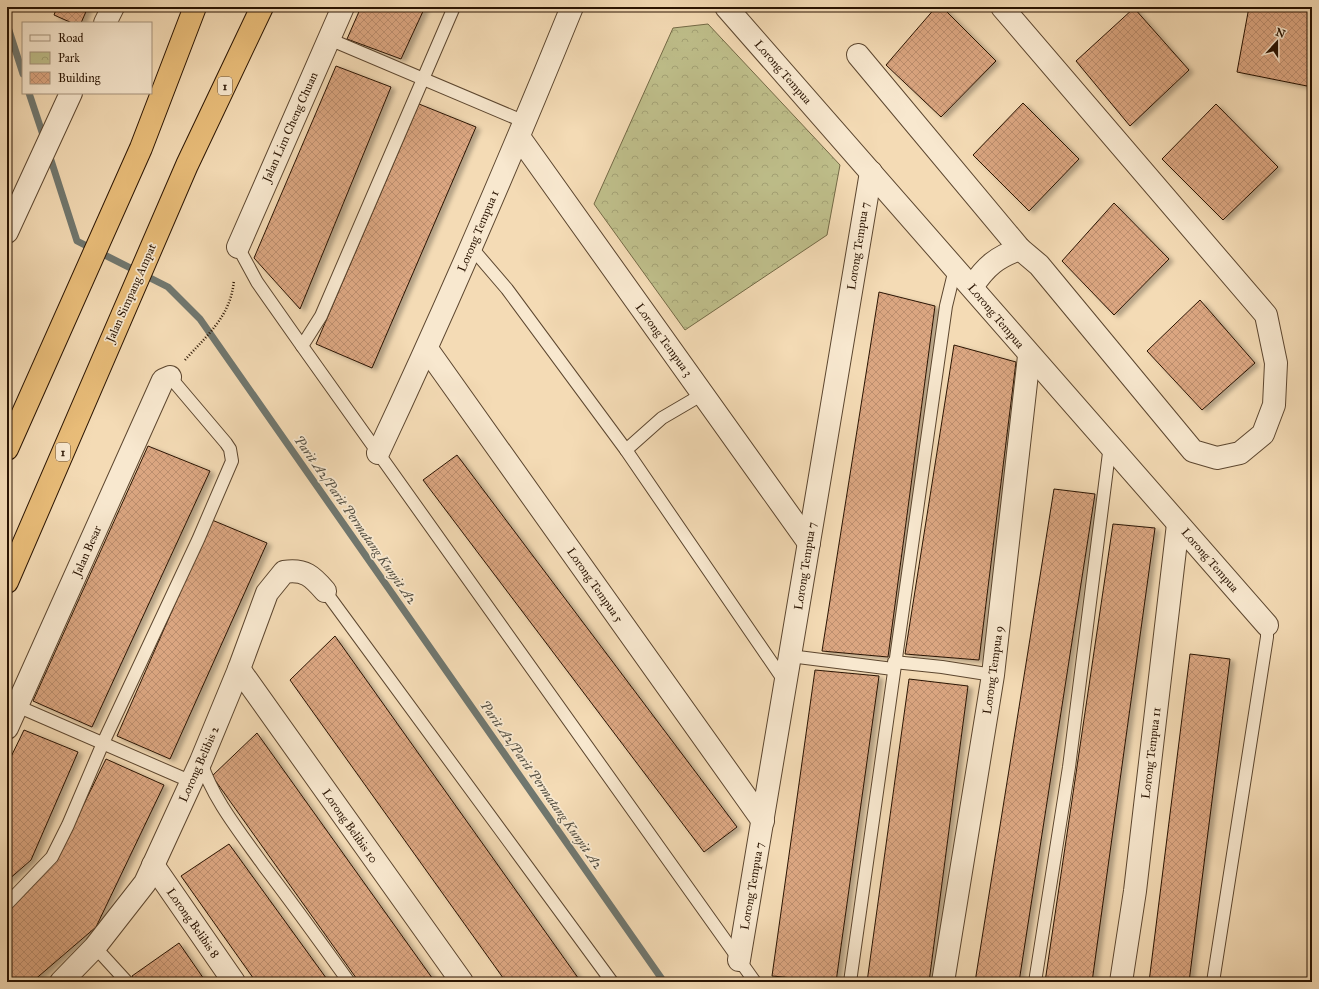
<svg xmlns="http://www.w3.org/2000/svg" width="1319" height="989" viewBox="0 0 1319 989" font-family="'IM FELL Great Primer',serif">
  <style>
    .park { fill: url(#park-crowns); stroke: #746a46 }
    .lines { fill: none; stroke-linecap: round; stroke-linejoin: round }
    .stream { stroke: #70776f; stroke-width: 7 }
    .building { fill: url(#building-cross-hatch); stroke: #2a1402; filter: url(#shadow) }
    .lane-casing { stroke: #5c462f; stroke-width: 14 }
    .street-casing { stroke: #5c462f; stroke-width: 24 }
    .highway-casing { stroke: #2a1402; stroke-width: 24 }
    .path { stroke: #2a1402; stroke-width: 2.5; stroke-dasharray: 1 2; stroke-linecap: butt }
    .lane { stroke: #f8e8cf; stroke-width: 12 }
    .street { stroke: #f8e8cf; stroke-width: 22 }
    .highway { stroke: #eabe7a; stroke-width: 22 }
    .labels { text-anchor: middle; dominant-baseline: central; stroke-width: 3.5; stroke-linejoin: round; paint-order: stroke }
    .shield { fill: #f8e8cf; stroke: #685440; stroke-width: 1 }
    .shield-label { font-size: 11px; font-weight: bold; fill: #2a1402 }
    .street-label { font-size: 12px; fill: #2a1402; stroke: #f8e8cf }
    .water-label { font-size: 13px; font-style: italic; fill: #534e41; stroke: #f8e8cf }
  </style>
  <defs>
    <pattern id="park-crowns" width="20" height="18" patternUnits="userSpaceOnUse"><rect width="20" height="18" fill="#bfbf8b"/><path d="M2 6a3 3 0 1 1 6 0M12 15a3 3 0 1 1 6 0" fill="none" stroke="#a4a376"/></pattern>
    <pattern id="building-cross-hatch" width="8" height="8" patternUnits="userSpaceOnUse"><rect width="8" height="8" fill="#dba681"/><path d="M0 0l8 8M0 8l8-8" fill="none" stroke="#bc8e6e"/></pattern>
    <filter id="shadow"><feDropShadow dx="4.5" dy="2.5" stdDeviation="2" flood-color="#0004"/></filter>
  </defs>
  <rect width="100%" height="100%" fill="#f4dbb5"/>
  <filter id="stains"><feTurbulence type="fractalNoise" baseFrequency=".005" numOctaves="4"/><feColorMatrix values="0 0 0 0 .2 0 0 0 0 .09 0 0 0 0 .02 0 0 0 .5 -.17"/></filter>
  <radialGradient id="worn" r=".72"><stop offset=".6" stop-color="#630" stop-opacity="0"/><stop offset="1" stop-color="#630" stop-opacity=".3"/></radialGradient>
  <path class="park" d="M708 24 840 165 827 235 685 330 594 204 673 28Z"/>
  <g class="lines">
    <g class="stream">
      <path d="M7 24 23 74"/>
      <path d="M29 93 44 138"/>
      <path d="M49 154 77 241 168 287 200 319 664 982"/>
    </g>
  </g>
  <g class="building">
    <path d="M57 7H88L81 23H72L54 15Z"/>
    <path d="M361 7H425L401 59 347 39Z"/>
    <path d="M936 7H942L996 61 941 117 886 65Z"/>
    <path d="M1249 7H1312V87L1237 72Z"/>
    <path d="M1134 8 1189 70 1130 126 1076 61Z"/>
    <path d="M336 66 391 87 300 309 254 258Z"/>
    <path d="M1023 103 1079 159 1029 211 973 155Z"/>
    <path d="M419 104 476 127 372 368 316 344Z"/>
    <path d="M1216 104 1278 167 1223 220 1162 159Z"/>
    <path d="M1114 203 1169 259 1114 315 1062 261Z"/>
    <path d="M879 292 935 306 888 657 822 651Z"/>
    <path d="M1200 300 1255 363 1202 410 1147 351Z"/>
    <path d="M954 345 1016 362 979 660 905 654Z"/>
    <path d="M148 446 210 471 92 727 33 701Z"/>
    <path d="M457 455 737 827 704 852 423 480Z"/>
    <path d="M1054 489 1095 494 1019 982H975Z"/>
    <path d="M212 520 267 543 170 759 117 736Z"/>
    <path d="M1113 524 1155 528 1092 982H1045Z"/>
    <path d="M335 636 581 982H506L290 680Z"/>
    <path d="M1190 654 1230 659 1189 982H1149Z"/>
    <path d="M815 670 879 676 836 982 772 976Z"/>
    <path d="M909 679 968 686 929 982H867Z"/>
    <path d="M24 730 78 752 31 860 7 881V765Z"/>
    <path d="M257 733 435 982H359L212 776Z"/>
    <path d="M106 759 164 785 96 927 32 982H7V907L55 863Z"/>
    <path d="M229 844 329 982H256L181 876Z"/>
    <path d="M179 943 206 982H136L132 976Z"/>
  </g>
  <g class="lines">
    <g class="lane-casing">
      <g id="lane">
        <path d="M329 39 525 122"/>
        <path d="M238 247 257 282 302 346 755 982"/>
        <path d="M471 247 507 289 626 450 785 682"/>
        <path d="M302 346 321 316 454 7"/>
        <path d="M626 450 662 418 703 394"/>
        <path d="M325 591 612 982"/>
        <path d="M790 656 893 669"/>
        <path d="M894 662 942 667 993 675"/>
        <path d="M17 706 192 782"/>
        <path d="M201 761C211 797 242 835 264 866 293 904 321 943 349 982"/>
        <path d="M7 904 52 857 68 825 103 743 198 540 232 461 230 449 226 443 170 377"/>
        <path d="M95 947 127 982"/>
        <path d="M850 982 946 306 955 269"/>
        <path d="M1035 982 1069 767 1110 445"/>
        <path d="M1213 982 1267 637V625"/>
      </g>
    </g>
    <g class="street-casing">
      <g id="street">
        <path d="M726 7C906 213 1086 419 1267 625"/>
        <path d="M105 23 113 7"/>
        <path d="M858 55 1020 249"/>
        <path d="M519 137 809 543"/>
        <path d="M7 232 71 93"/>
        <path d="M238 247 343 7"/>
        <path d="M972 287C986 266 997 257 1020 249L1039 265 1193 451 1217 458 1240 453 1263 434 1274 405 1276 363 1266 315 1002 7"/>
        <path d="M427 349 763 821"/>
        <path d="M378 453C447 306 511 157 572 7"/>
        <path d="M239 669 462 982"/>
        <path d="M7 728 163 380 170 377"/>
        <path d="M153 865 234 982"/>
        <path d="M739 960 871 172"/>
        <path d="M61 982 95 947 145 883 201 761 239 669 267 593 284 572C305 569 312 576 325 591"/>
        <path d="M943 982 993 675 1029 356"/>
        <path d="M1121 982 1135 891 1178 524"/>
      </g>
    </g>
    <g class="highway-casing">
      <g id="highway">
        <path d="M7 449 141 148 195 7"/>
        <path d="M7 582 187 165 262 7"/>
      </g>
    </g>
    <path class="path" d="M185 360C208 334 231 316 234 280"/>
    <use href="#lane" class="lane"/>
    <use href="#street" class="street"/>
    <use href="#highway" class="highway"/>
  </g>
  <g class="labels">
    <g class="shield">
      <rect x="218" y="77" width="14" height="18" rx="3"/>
      <rect x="56" y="443" width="14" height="18" rx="3"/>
    </g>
    <g class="shield-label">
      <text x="225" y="86">1</text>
      <text x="63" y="452">1</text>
    </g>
    <g class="street-label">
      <text transform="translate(783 72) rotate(49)">Lorong Tempua</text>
      <text transform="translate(290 127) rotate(-66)">Jalan Lim Cheng Chuan</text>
      <text transform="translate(478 231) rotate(-67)">Lorong Tempua 1</text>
      <text transform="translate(858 246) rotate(-81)">Lorong Tempua 7</text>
      <text transform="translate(131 293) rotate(-66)">Jalan Simpang Ampat</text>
      <text transform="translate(996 316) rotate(50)">Lorong Tempua</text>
      <text transform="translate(664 340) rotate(54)">Lorong Tempua 3</text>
      <text transform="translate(87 551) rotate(-66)">Jalan Besar</text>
      <text transform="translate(1210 560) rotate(49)">Lorong Tempua</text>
      <text transform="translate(805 566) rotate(-81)">Lorong Tempua 7</text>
      <text transform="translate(595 585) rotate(55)">Lorong Tempua 5</text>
      <text transform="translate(993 670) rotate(-82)">Lorong Tempua 9</text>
      <text transform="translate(1151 753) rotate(-83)">Lorong Tempua 11</text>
      <text transform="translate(199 764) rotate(-66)">Lorong Belibis 2</text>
      <text transform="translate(350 826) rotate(55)">Lorong Belibis 10</text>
      <text transform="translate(752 886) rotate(-80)">Lorong Tempua 7</text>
      <text transform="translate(193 923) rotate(55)">Lorong Belibis 8</text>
    </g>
    <g class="water-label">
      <text transform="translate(355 520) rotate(55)">Parit A2/Parit Permatang Kunyit A2</text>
      <text transform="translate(541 785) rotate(55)">Parit A2/Parit Permatang Kunyit A2</text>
    </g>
  </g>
  <rect width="1319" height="989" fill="none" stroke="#f4dbb5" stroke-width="24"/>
  <rect x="8" y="8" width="1303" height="973" fill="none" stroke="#2a1402" stroke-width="2"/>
  <rect x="12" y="12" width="1295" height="965" fill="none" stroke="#2a1402"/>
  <rect x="22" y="22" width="130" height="72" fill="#f8e8cf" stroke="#a6937d"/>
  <rect x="30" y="35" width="20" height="6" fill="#f8e8cf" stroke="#a6937d"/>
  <text x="58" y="42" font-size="12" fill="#2a1402">Road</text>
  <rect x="30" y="52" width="20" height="12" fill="url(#park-crowns)" stroke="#a6937d"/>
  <text x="58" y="62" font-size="12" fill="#2a1402">Park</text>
  <rect x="30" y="72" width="20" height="12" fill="url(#building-cross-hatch)" stroke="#a6937d"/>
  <text x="58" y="82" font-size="12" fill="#2a1402">Building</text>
  <g transform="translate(1277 42) rotate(21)" stroke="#f8e8cf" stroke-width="3" paint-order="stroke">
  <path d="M0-3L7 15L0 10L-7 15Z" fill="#2a1402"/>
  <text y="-6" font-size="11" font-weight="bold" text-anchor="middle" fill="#2a1402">N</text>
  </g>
  <rect width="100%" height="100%" filter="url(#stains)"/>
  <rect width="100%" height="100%" fill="url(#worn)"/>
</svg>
